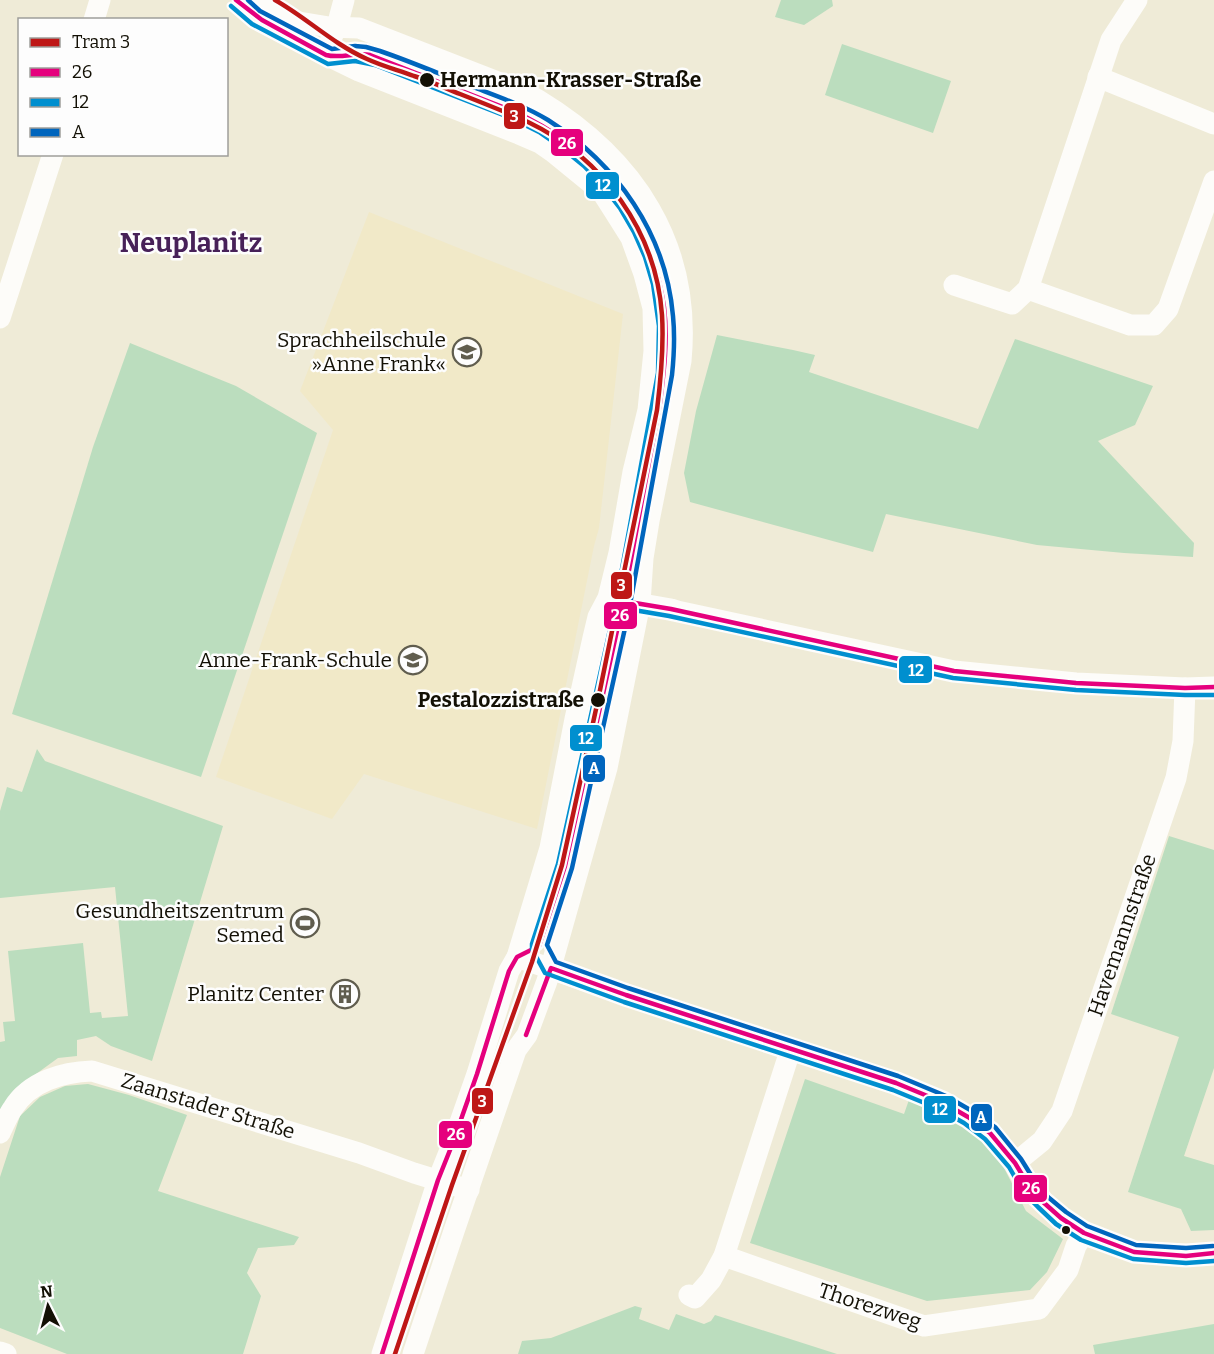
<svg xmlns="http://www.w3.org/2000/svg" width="1214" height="1354" viewBox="0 0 1214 1354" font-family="Bitter,serif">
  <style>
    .built { fill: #f1e9c8 }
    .green { fill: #bbddbe }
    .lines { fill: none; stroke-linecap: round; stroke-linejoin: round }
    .minor { stroke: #fdfcf9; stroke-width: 21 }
    .bus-1-casing { stroke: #fdfdfd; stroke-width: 9 }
    .bus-2-casing { stroke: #fdfdfd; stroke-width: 9 }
    .bus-3-casing { stroke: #fdfdfd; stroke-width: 9 }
    .bus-1 { stroke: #e5007d; stroke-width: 4.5 }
    .bus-2 { stroke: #008fcf; stroke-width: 4.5 }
    .bus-3 { stroke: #0065bd; stroke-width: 4.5 }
    .tram-1-casing { stroke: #fdfdfd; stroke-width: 9 }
    .tram-1 { stroke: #be1716; stroke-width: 4.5 }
    .stop-dot { fill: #131005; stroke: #fdfdfd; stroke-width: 2 }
    .labels { text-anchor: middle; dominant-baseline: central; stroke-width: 5; stroke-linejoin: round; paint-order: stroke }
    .stop-label { font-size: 21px; font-weight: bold; fill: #131005; stroke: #fdfdfd; text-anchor: start }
    .poi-label { font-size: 21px; fill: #131005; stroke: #fdfdfd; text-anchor: end }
    .street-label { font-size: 21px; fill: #131005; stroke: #fdfdfd }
    .district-label { font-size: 27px; font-weight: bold; fill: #472158; stroke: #fdfdfd }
    .line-badge { stroke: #fdfdfd; stroke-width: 2 }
    .badge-label { font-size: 16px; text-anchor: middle; font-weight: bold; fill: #fff }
  </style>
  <rect width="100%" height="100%" fill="#efebd7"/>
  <path class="built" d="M369 212 623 314 599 528 594 546 537 829 364 774 332 819 216 777 333 430 300 391Z"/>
  <g class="green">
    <path d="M781 0H832L833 6 804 25 775 17Z"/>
    <path d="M842 44 951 81 933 133 825 95Z"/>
    <path d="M717 335 793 350 815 355 809 372 978 429 1015 339 1153 386 1135 425 1098 441 1194 543 1193 557 1124 553 1037 545 886 514 873 552 690 502 684 473 696 411Z"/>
    <path d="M130 343 236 386 317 433 201 777 12 714 93 447Z"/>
    <path d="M37 749 45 761 223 826 152 1061 111 1046 96 1036 77 1040V1056L58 1058 14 1090 0 1112V1042L5 1041 3 1022 15 1021 8 951 83 943 90 1013 101 1012 102 1018 128 1016 115 887 0 898V811L7 787 22 792Z"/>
    <path d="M1169 836 1214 850V1068L1184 1156 1214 1165V1230L1191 1231 1181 1209 1128 1192 1179 1037 1111 1014Z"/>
    <path d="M805 1079 904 1114 910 1097 960 1120 983 1140 1003 1166 1026 1211 1063 1239 1047 1272 1030 1290 927 1301 750 1243Z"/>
    <path d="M88 1084 129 1095 187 1115 158 1191 299 1237 294 1245 258 1248 247 1273 261 1296 243 1354H67L0 1328V1177L20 1116 40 1097 65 1086Z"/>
    <path d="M635 1306 642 1308 639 1319 669 1330 676 1314 704 1324 711 1321 715 1315 837 1354H518L522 1341 551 1338Z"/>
    <path d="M1214 1324V1354H1095L1093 1345Z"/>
  </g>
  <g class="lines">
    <g class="minor">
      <path d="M244 0 293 21 329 27 359 28 513 88C521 92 530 95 538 100 635 159 692 245 681 361L649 521 643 558 640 603 607 768 547 981 527 1035 516 1050 454 1231 413 1354"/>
      <path d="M94 20 100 0"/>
      <path d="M266 22 320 52 359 71 519 134 540 143 553 152 602 192 616 214 631 238 644 274 653 308 654 351 648 410 633 472 619 553 608 598 598 617 593 638 575 719 550 848 517 957 509 971 477 1074 452 1145 438 1180 382 1354"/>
      <path d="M331 39 337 26 344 0"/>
      <path d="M1098 77 1214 124"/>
      <path d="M954 285 1012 304 1028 289 1111 40 1137 0"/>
      <path d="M1028 289 1130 325H1154L1168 309 1214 181"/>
      <path d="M0 318 53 154"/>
      <path d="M608 598 671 609 677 611 954 671 1076 683 1185 688 1214 687"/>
      <path d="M517 957 626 995 896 1083 942 1102 968 1117 990 1133 1015 1163 1030 1188 1043 1202 1061 1218 1084 1233 1134 1252 1164 1255 1186 1256 1214 1253"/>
      <path d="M0 1133C4 1125 8 1115 13 1108 30 1081 63 1072 92 1071L359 1153 414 1173 469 1190"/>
      <path d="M1015 1163 1042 1141 1062 1111 1176 778 1183 741 1185 688"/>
      <path d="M724 1256 924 1326 1039 1309 1068 1270 1076 1246 1084 1233"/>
      <path d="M689 1295 695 1298 711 1280 724 1256 791 1048"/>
      <path d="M0 1352 6 1354"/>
    </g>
    <g class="bus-1-casing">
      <g id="bus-1">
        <path d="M236 0 262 20 326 55C341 59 355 52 370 55L513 111C595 147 651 218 664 307 668 339 664 371 660 403L622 608 565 866 539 946 517 957 509 971 477 1074 452 1145 438 1180 382 1354"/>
        <path d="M623 601 671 609 954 671 1076 683 1185 688 1214 687"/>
        <path d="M526 1035 551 968 626 995 896 1083 942 1102 968 1117 990 1133 1015 1163 1030 1188 1043 1202 1061 1218 1084 1233 1134 1252 1186 1256 1214 1253"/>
      </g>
    </g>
    <g class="bus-2-casing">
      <g id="bus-2">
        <path d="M231 6 252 24 328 64 355 61 375 65 511 118 539 132 562 148 584 166 603 186 620 208 634 232 645 257 653 284 659 326 658 373 615 607 558 864 532 944V949L545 973 624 1002 893 1090 939 1109 964 1123 985 1139 1009 1167 1024 1193 1038 1207 1056 1224 1081 1240 1133 1259 1186 1263 1214 1261"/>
        <path d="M622 608 669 616 953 678 1076 690 1185 695H1214"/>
      </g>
    </g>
    <g class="bus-3-casing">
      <path id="bus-3" d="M248 0 260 11 332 49 355 46 366 47 380 51C412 62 442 75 473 87 499 97 525 106 548 120 617 164 666 234 673 316 675 336 674 356 672 375L629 610 572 868 547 945 556 962 628 988 898 1076 946 1096 972 1111 995 1127 1021 1159 1036 1183 1048 1197 1066 1212 1087 1226 1136 1245 1186 1248 1213 1246"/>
    </g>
    <use href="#bus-1" class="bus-1"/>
    <use href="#bus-2" class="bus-2"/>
    <use href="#bus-3" class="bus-3"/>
    <g class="tram-1-casing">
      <path id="tram-1" d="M275 0C307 18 333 44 367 59 382 66 398 70 414 76 430 81 445 88 460 94 483 103 506 112 528 122 603 158 656 231 662 315 664 347 661 378 657 410L598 700 562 865 532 962 452 1185 395 1354"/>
    </g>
    <use href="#tram-1" class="tram-1"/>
  </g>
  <defs>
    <g id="school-ring" transform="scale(1.5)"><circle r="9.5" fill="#fdfdfd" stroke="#605d4e" stroke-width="1.5"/><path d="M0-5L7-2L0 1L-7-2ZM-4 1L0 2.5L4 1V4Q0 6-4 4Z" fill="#605d4e"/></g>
    <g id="stadium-ring" transform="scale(1.5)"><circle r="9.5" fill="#fdfdfd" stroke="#605d4e" stroke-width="1.5"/><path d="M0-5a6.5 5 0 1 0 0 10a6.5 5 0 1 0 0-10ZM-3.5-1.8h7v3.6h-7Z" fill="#605d4e"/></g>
    <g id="building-ring" transform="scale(1.5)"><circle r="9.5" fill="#fdfdfd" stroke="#605d4e" stroke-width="1.5"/><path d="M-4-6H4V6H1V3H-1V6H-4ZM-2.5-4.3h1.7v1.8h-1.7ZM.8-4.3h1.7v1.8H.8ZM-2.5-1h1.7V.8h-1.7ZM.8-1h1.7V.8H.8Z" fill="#605d4e"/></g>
  </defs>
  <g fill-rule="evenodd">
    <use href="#school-ring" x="467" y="352"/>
    <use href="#school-ring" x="413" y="660"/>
    <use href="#stadium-ring" x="305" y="923"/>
    <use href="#building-ring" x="345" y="994"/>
  </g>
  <g class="stop-dot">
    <circle cx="427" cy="80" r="8"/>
    <circle cx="598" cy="700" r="8"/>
    <circle cx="1066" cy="1230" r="5"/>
  </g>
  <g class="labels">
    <g class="stop-label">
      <text x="440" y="80">Hermann-Krasser-Straße</text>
      <text x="584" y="700" text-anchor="end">Pestalozzistraße</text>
    </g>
    <g class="poi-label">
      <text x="446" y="340">Sprachheilschule<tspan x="446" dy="24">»Anne Frank«</tspan></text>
      <text x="392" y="660">Anne-Frank-Schule</text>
      <text x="284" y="911">Gesundheitszentrum<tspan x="284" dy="24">Semed</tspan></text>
      <text x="324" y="994">Planitz Center</text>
    </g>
    <g class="street-label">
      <text transform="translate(1122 935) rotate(-71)">Havemannstraße</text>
      <text transform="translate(208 1106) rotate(17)">Zaanstader Straße</text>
      <text transform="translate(870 1306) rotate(18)">Thorezweg</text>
    </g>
    <g class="district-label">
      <text x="191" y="243">Neuplanitz</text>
    </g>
  </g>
  <g class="line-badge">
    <rect x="503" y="102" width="23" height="28" rx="6" fill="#be1716"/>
    <rect x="550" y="128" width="34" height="29" rx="6" fill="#e5007d"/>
    <rect x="585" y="171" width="35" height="29" rx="6" fill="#008fcf"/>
    <rect x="610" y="571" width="23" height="29" rx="6" fill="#be1716"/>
    <rect x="603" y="601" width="35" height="29" rx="6" fill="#e5007d"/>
    <rect x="898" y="655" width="35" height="29" rx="6" fill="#008fcf"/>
    <rect x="569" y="724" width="34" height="28" rx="6" fill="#008fcf"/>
    <rect x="582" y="754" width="24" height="29" rx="6" fill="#0065bd"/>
    <rect x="471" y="1087" width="23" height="28" rx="6" fill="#be1716"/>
    <rect x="923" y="1095" width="34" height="29" rx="6" fill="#008fcf"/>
    <rect x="970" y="1103" width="23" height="29" rx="6" fill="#0065bd"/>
    <rect x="438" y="1120" width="35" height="29" rx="6" fill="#e5007d"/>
    <rect x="1013" y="1174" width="35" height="29" rx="6" fill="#e5007d"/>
  </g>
  <g class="badge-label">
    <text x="514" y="122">3</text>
    <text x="567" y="149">26</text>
    <text x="603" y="191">12</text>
    <text x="621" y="591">3</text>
    <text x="620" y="621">26</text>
    <text x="916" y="676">12</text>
    <text x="586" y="744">12</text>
    <text x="594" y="774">A</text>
    <text x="482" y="1107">3</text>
    <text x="940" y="1115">12</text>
    <text x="981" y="1123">A</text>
    <text x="456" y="1140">26</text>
    <text x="1031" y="1194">26</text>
  </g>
  <rect x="18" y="18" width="210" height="138" fill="#fdfdfd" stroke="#9f9e9a" stroke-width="1.5"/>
  <rect x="30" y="38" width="30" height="9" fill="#be1716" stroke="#9f9e9a" stroke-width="1.5"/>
  <text x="72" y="48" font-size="18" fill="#131005">Tram 3</text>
  <rect x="30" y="68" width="30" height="9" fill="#e5007d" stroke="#9f9e9a" stroke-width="1.5"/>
  <text x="72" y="78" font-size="18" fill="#131005">26</text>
  <rect x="30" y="98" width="30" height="9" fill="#008fcf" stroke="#9f9e9a" stroke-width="1.5"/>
  <text x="72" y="108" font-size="18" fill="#131005">12</text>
  <rect x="30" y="128" width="30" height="9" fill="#0065bd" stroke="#9f9e9a" stroke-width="1.5"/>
  <text x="72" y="138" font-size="18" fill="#131005">A</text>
  <g transform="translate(48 1306) rotate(354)" stroke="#fdfdfd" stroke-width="4.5" paint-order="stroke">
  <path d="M0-4.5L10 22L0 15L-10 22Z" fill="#131005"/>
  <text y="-9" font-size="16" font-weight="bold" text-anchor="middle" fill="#131005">N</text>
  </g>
</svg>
